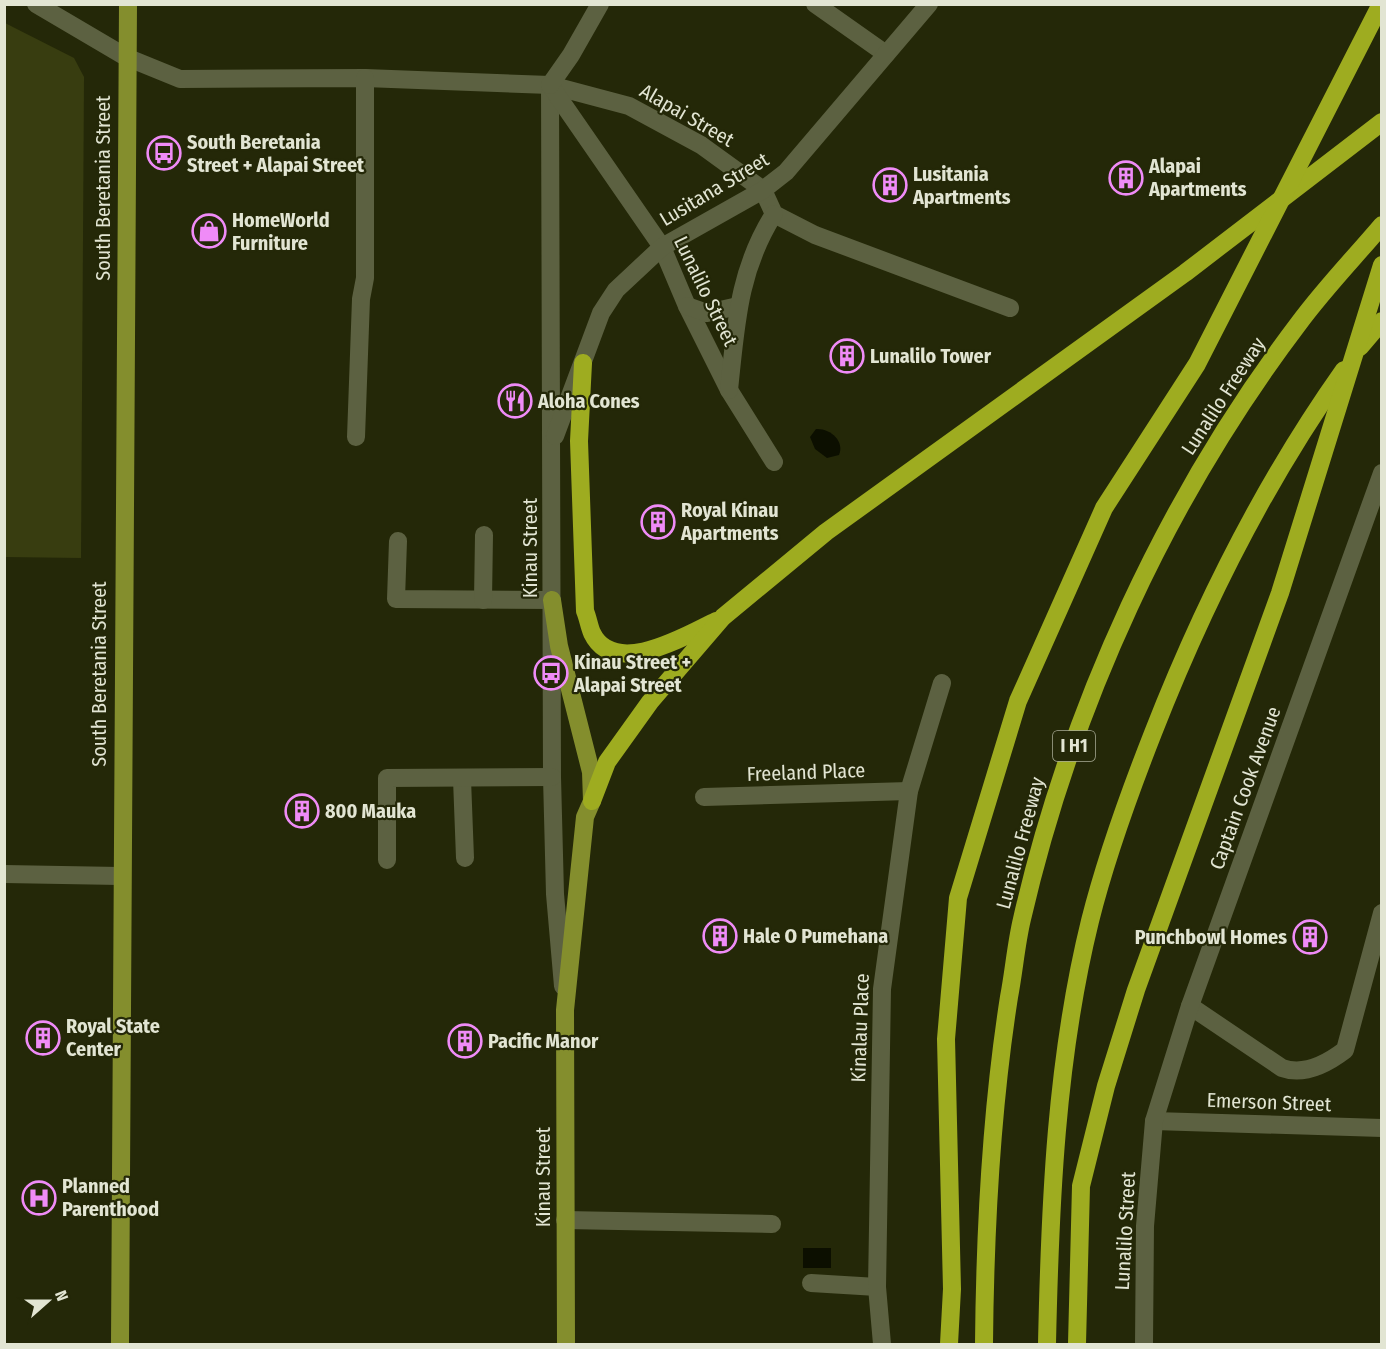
<svg xmlns="http://www.w3.org/2000/svg" width="1386" height="1349" viewBox="0 0 1386 1349" font-family="'Fira Sans Condensed',sans-serif">
  <style>
    .grass { fill: #383d10 }
    .water { fill: #0c0f00 }
    .lines { fill: none; stroke-linecap: round; stroke-linejoin: round }
    .minor { stroke: #5c6141; stroke-width: 18 }
    .major { stroke: #848e2d; stroke-width: 18 }
    .highway { stroke: #9eac20; stroke-width: 18 }
    .labels { text-anchor: middle; dominant-baseline: central; stroke-width: 4.5; stroke-linejoin: round; paint-order: stroke }
    .shield { fill: #242808; stroke: #a9ac96; stroke-width: 1.5 }
    .shield-label { font-size: 18px; font-weight: bold; fill: #e2e5d3 }
    .street-label { font-size: 20px; fill: #e2e5d3; stroke: #242808 }
    .poi-label { font-size: 20px; font-weight: bold; fill: #e2e5d3; stroke: #242808; text-anchor: start }
  </style>
  <rect width="100%" height="100%" fill="#242808"/>
  <path class="grass" d="M5 23 74 58 84 77 81 558 5 557Z"/>
  <g class="water">
    <path d="M816 429C830 428 845 441 839 455L827 458 815 449 810 437Z"/>
    <rect x="803" y="1248" width="28" height="20"/>
  </g>
  <g class="lines">
    <g class="minor">
      <path d="M36 4 126 57 180 79 365 78 550 85 629 106 701 145 763 190 774 214 815 235 1010 308"/>
      <path d="M815 4 886 54"/>
      <path d="M550 85 552 777 555 894 563 986"/>
      <path d="M550 85 662 247 687 306 729 390 774 462"/>
      <path d="M550 85 571 55 600 4"/>
      <path d="M687 306 707 313 738 306"/>
      <path d="M729 390C736 325 738 271 774 214"/>
      <path d="M555 436 601 313 616 290 662 247 763 190 786 172 929 4"/>
      <path d="M356 437 361 299 365 278V78"/>
      <path d="M398 541 396 599 552 600"/>
      <path d="M483 600 484 535"/>
      <path d="M462 779 465 858"/>
      <path d="M704 797 909 791"/>
      <path d="M387 860V778L552 777"/>
      <path d="M4 874 120 876"/>
      <path d="M1190 1006 1282 1068C1304 1076 1328 1063 1345 1050L1382 913"/>
      <path d="M1154 1121 1382 1128"/>
      <path d="M565 1220 772 1224"/>
      <path d="M811 1283 877 1287"/>
      <path d="M882 1344 877 1287 882 989 909 791 942 683"/>
      <path d="M1144 1344 1145 1226 1154 1121 1190 1006 1382 473"/>
    </g>
    <g class="major">
      <path d="M552 600 559 646 591 772 592 801 585 817 565 1010 566 1344"/>
      <path d="M120 1344 128 4"/>
    </g>
    <g class="highway">
      <path d="M1360 347 1382 321"/>
      <path d="M583 363 579 441 585 611C588 618 589 626 592 633 614 679 687 635 716 621"/>
      <path d="M592 801 607 762 650 702 723 617 826 532 1185 273 1382 122"/>
      <path d="M949 1344 952 1289 946 1039 958 898 1018 701 1104 508 1197 364 1381 4"/>
      <path d="M984 1344C985 1228 991 1112 1009 997 1014 971 1016 944 1022 919 1071 706 1167 497 1299 323 1324 289 1354 258 1382 225"/>
      <path d="M1047 1344C1050 1203 1056 1059 1090 921 1106 857 1129 794 1153 733 1203 605 1264 483 1344 370"/>
      <path d="M1077 1344 1081 1186 1106 1086 1136 990 1280 593 1382 265"/>
    </g>
  </g>
  <defs>
    <g id="bus-ring" transform="scale(1.725)"><circle r="9.5" fill="#242808" stroke="#ef8bf7" stroke-width="1.5"/><path d="M-5-6H5V4H4V6H2V4H-2V6H-4V4H-5ZM-3.5-4V0h7V-4ZM-3.5 1.2v1.5H-2V1.2ZM2 1.2v1.5H3.5V1.2Z" fill="#ef8bf7"/></g>
    <g id="building-ring" transform="scale(1.725)"><circle r="9.5" fill="#242808" stroke="#ef8bf7" stroke-width="1.5"/><path d="M-4-6H4V6H1V3H-1V6H-4ZM-2.5-4.3h1.7v1.8h-1.7ZM.8-4.3h1.7v1.8H.8ZM-2.5-1h1.7V.8h-1.7ZM.8-1h1.7V.8H.8Z" fill="#ef8bf7"/></g>
    <g id="shop-ring" transform="scale(1.725)"><circle r="9.5" fill="#242808" stroke="#ef8bf7" stroke-width="1.5"/><path d="M-5-2.5h2.3a2.7 3.5 0 0 1 5.4 0H5L5.5 6h-11ZM-1.5-2.5h3a1.5 2.3 0 0 0-3 0Z" fill="#ef8bf7"/></g>
    <g id="restaurant-ring" transform="scale(1.725)"><circle r="9.5" fill="#242808" stroke="#ef8bf7" stroke-width="1.5"/><path d="M-5-6h1v4h1v-4h1v4h1v-4h1v5L-1.5 .5V6h-2V.5L-5-1ZM5-6V6H3V1.5H1.5Q1.5-4 5-6Z" fill="#ef8bf7"/></g>
    <g id="hospital-ring" transform="scale(1.725)"><circle r="9.5" fill="#242808" stroke="#ef8bf7" stroke-width="1.5"/><path d="M-5-5h3v3.5h4V-5h3V5h-3V1.5h-4V5h-3Z" fill="#ef8bf7"/></g>
  </defs>
  <g fill-rule="evenodd">
    <use href="#bus-ring" x="164" y="153"/>
    <use href="#building-ring" x="1126" y="178"/>
    <use href="#building-ring" x="890" y="185"/>
    <use href="#shop-ring" x="209" y="231"/>
    <use href="#building-ring" x="847" y="356"/>
    <use href="#restaurant-ring" x="515" y="401"/>
    <use href="#building-ring" x="658" y="522"/>
    <use href="#bus-ring" x="551" y="673"/>
    <use href="#building-ring" x="302" y="811"/>
    <use href="#building-ring" x="720" y="936"/>
    <use href="#building-ring" x="1310" y="937"/>
    <use href="#building-ring" x="43" y="1038"/>
    <use href="#building-ring" x="465" y="1041"/>
    <use href="#hospital-ring" x="39" y="1198"/>
  </g>
  <g class="labels">
    <rect class="shield" x="1053" y="731" width="42" height="30" rx="4.5"/>
    <g class="shield-label">
      <text x="1074" y="746">I H1</text>
    </g>
    <g class="street-label">
      <text transform="translate(687 115) rotate(30)">Alapai Street</text>
      <text transform="translate(103 188) rotate(-90)">South Beretania Street</text>
      <text transform="translate(714 189) rotate(-31)">Lusitana Street</text>
      <text transform="translate(706 291) rotate(64)">Lunalilo Street</text>
      <text transform="translate(1223 396) rotate(-57)">Lunalilo Freeway</text>
      <text transform="translate(530 548) rotate(-90)">Kinau Street</text>
      <text transform="translate(99 674) rotate(-90)">South Beretania Street</text>
      <text transform="translate(806 772) rotate(-2)">Freeland Place</text>
      <text transform="translate(1245 788) rotate(-70)">Captain Cook Avenue</text>
      <text transform="translate(1020 843) rotate(-75)">Lunalilo Freeway</text>
      <text transform="translate(860 1028) rotate(-88)">Kinalau Place</text>
      <text transform="translate(1269 1102) rotate(2)">Emerson Street</text>
      <text transform="translate(543 1177) rotate(-90)">Kinau Street</text>
      <text transform="translate(1125 1231) rotate(-87)">Lunalilo Street</text>
    </g>
    <g class="poi-label">
      <text x="187" y="142">South Beretania<tspan x="187" dy="23">Street + Alapai Street</tspan></text>
      <text x="1149" y="166">Alapai<tspan x="1149" dy="23">Apartments</tspan></text>
      <text x="913" y="174">Lusitania<tspan x="913" dy="23">Apartments</tspan></text>
      <text x="232" y="220">HomeWorld<tspan x="232" dy="23">Furniture</tspan></text>
      <text x="870" y="356">Lunalilo Tower</text>
      <text x="538" y="401">Aloha Cones</text>
      <text x="681" y="510">Royal Kinau<tspan x="681" dy="23">Apartments</tspan></text>
      <text x="574" y="662">Kinau Street +<tspan x="574" dy="23">Alapai Street</tspan></text>
      <text x="325" y="811">800 Mauka</text>
      <text x="743" y="936">Hale O Pumehana</text>
      <text x="1287" y="937" text-anchor="end">Punchbowl Homes</text>
      <text x="66" y="1026">Royal State<tspan x="66" dy="23">Center</tspan></text>
      <text x="488" y="1041">Pacific Manor</text>
      <text x="62" y="1186">Planned<tspan x="62" dy="23">Parenthood</tspan></text>
    </g>
  </g>
  <rect width="1386" height="1349" fill="none" stroke="#e2e5d3" stroke-width="12"/>
  <g transform="translate(48 1301) rotate(69)" stroke="#242808" stroke-width="4.5" paint-order="stroke">
  <path d="M0-4.5L10 22L0 15L-10 22Z" fill="#e2e5d3"/>
  <text y="-9" font-size="16" font-weight="bold" text-anchor="middle" fill="#e2e5d3">N</text>
  </g>
</svg>
